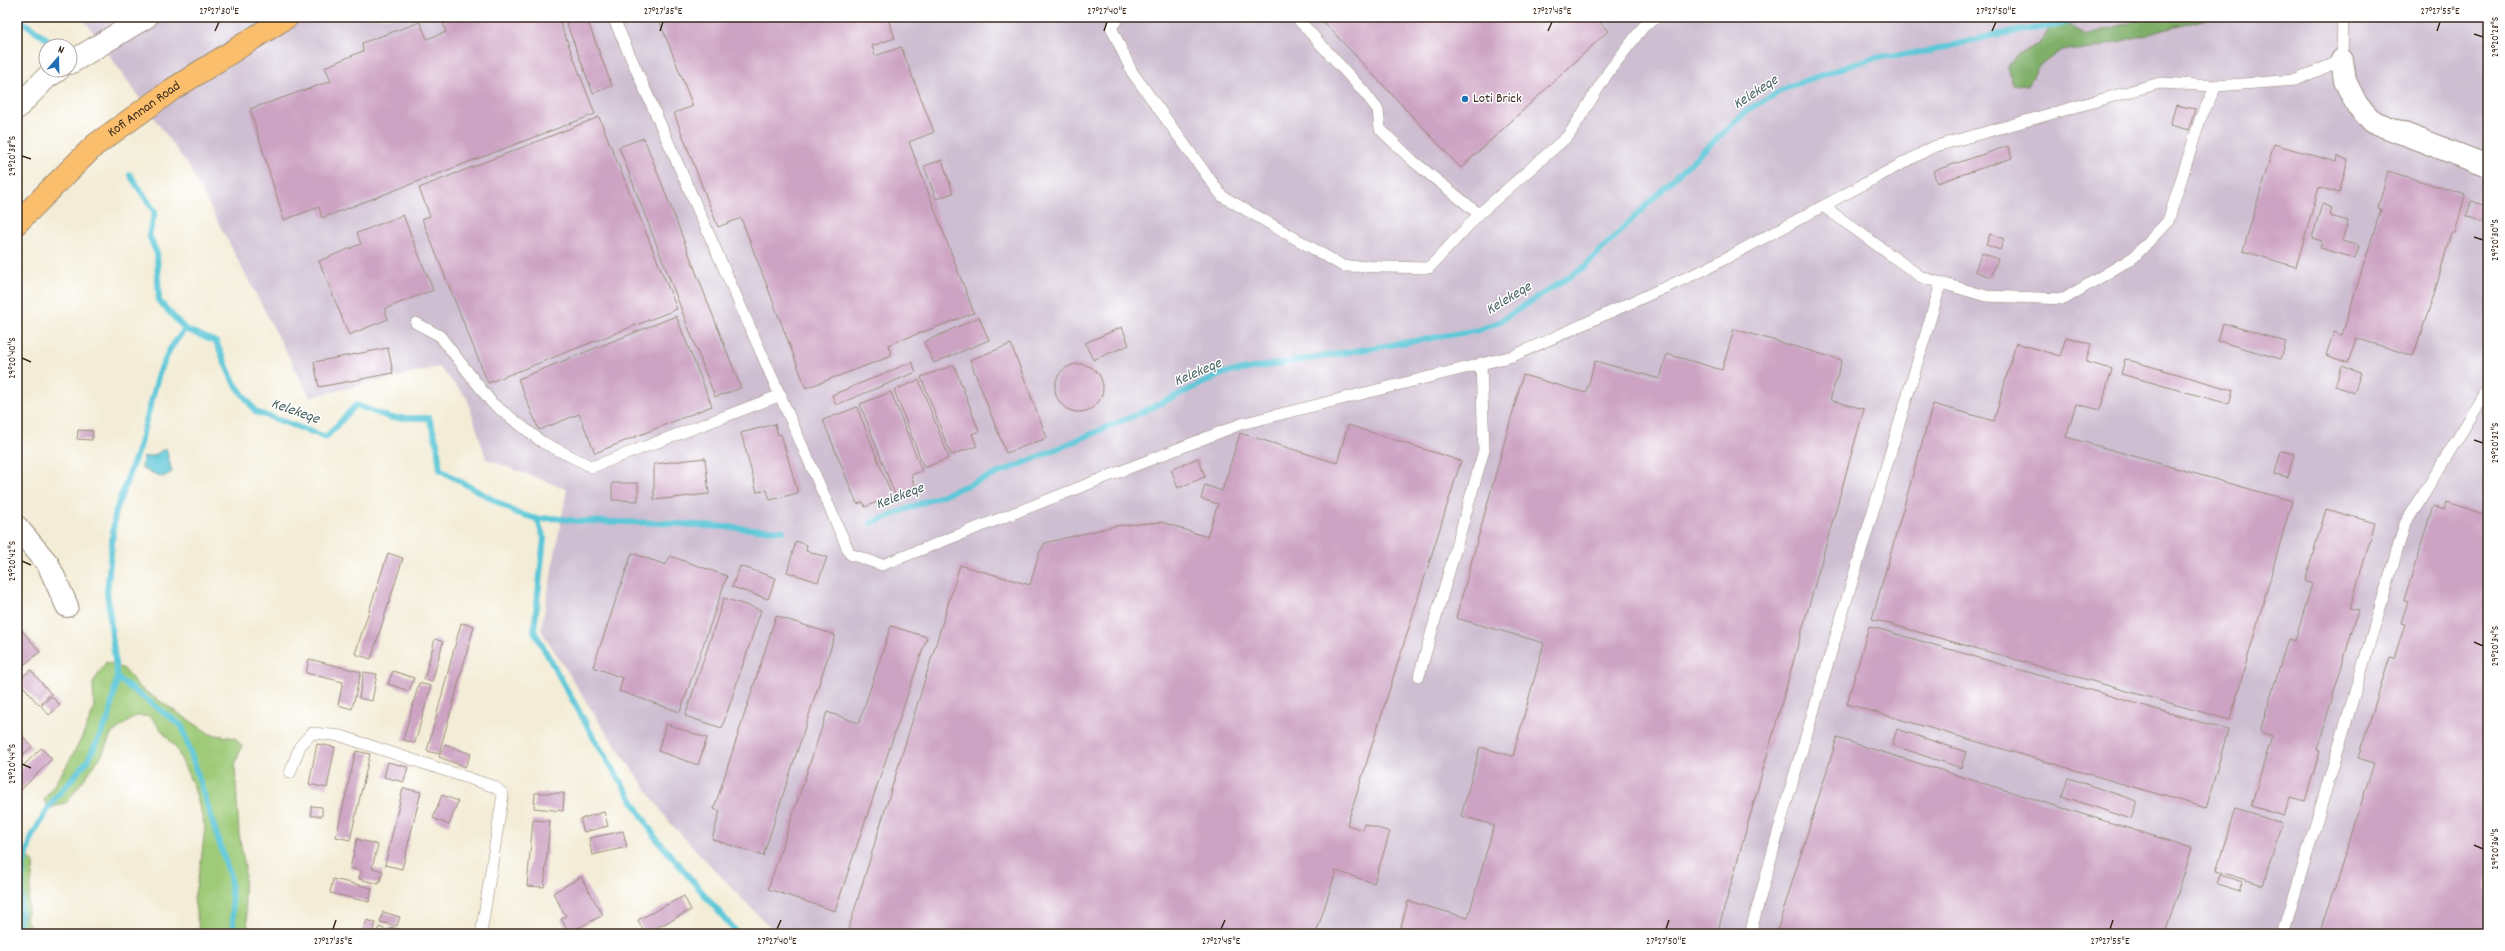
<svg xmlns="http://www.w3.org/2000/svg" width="2505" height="951" viewBox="0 0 2505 951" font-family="Dekko,sans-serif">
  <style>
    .industrial { fill: #cebed1 }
    .green { fill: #9fcb79; stroke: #6d7a4c }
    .forest { fill: #7faf69; stroke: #5d6c44 }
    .water { fill: #5dc7d8; stroke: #4c787b }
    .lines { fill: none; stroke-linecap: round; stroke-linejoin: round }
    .stream { stroke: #5dc7d8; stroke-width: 6 }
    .building { fill: #cda3c3 }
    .service-casing { stroke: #978b7a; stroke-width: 12 }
    .minor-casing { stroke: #978b7a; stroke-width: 24 }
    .primary-casing { stroke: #978b7a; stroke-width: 24 }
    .service { stroke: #fff; stroke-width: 11 }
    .minor { stroke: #fff; stroke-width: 22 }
    .primary { stroke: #fabe6d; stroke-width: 22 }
    .ticks { fill: none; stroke: #3b2a1e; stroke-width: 1.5 }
    .poi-dot { fill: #1f6fb2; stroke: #fff; stroke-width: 1.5 }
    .labels { text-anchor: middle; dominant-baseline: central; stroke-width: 3; stroke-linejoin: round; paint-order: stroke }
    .poi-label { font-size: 14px; fill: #3b2a1e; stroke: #fff; text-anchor: start }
    .street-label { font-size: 14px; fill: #3b2a1e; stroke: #fff }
    .water-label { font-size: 15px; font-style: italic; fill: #47615f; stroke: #fff }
    .neatline { fill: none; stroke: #3b2a1e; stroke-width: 1.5 }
    .ticks-label { font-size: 10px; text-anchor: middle; fill: #3b2a1e }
  </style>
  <rect width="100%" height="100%" fill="#fff"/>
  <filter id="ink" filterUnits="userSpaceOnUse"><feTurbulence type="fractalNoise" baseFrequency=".025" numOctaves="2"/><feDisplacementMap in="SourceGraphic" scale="8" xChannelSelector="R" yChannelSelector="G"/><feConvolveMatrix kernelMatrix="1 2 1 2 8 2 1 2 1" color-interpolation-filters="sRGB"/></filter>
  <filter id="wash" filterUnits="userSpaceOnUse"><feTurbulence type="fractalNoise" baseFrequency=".012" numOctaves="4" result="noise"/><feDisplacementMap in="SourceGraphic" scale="16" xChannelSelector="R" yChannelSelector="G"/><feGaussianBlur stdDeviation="0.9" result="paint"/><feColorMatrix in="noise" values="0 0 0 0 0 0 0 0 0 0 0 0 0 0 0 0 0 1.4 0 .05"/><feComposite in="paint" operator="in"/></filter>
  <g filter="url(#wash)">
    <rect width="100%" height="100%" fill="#f3ecd6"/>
    <path class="industrial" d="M82 17H2483L2488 27V934H776L670 823 603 728 541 630 567 489 486 459 467 398 439 367 310 397 189 167Z"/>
    <g class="green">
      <path d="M106 662 124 669 140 688 210 734 235 738 242 746 235 765 239 835 245 868 244 895 249 934H200L194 899 201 862 205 827 194 787 176 748 150 716H136L111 734 102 755 67 802 48 809 44 800 67 765 82 737 94 709 93 683Z"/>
      <path d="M27 855 34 863 26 920 34 934H17L18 862 20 856Z"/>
    </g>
    <path class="forest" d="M2056 17 2085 35 2136 21 2144 17H2214L2091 49 2060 51 2038 67 2028 86 2013 84 2007 68 2018 53 2040 44Z"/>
    <path class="water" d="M166 448 172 472 163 477 142 469 143 457 153 456Z"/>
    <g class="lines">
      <g class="stream">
        <path d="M17 18 57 46"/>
        <path d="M130 175 155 212 149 235 157 254 159 301 185 329 216 342 233 381 256 412 326 437 356 405 391 418H429L437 443 440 470 517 513 537 519 554 518 576 521 665 523 783 531"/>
        <path d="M537 519 544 538 534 631 595 740 655 837 738 934"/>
        <path d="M871 523 1024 463 1140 413 1224 373 1479 330 1499 322 1583 268 1678 174 1749 109 1790 86 1872 58 1930 51 1994 35 2063 24 2086 17"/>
        <path d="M117 678 182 726 230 876 234 934"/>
        <path d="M19 934 23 868 32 836 52 802 88 760 109 717 117 678 107 592 115 513 139 447 159 373 170 349 185 329"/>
      </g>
    </g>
    <g id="blocks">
      <g class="building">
        <path d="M441 17H558L595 114 322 218 319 207 284 220 250 109 331 81 325 67 363 51 362 43 420 22 427 39 446 32Z"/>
        <path d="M564 17H586L612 86 593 93Z"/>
        <path d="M658 17H887L895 38 872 46 875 56 901 47 934 132 909 142 974 313 888 345 892 356 806 388 741 218 718 227 674 113 693 106Z"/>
        <path d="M1319 17H1595L1608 31 1461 168Z"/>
        <path d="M2176 105 2195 109 2189 130 2170 125Z"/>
        <path d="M599 117 677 309 488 383 422 219 430 216 419 188Z"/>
        <path d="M644 138 741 388 715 397 619 147Z"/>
        <path d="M2274 144 2336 162 2337 156 2348 160 2339 193 2319 187 2296 267 2243 251Z"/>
        <path d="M2008 146 2012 158 1937 183 1933 171Z"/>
        <path d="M942 160 953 193 936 199 924 166Z"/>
        <path d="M2388 171 2465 195 2455 233H2451L2434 295 2413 356 2356 338 2348 363 2326 355 2334 332 2342 335 2381 209 2378 208Z"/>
        <path d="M2472 201 2488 207V224L2466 216Z"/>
        <path d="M2322 204 2332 208 2330 216 2348 221 2342 241 2359 246 2355 258 2320 248 2322 241 2312 238Z"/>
        <path d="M403 215 433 290 384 309 388 319 349 335 319 261 361 244 357 233Z"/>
        <path d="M1990 234 2004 239 2000 250 1986 245Z"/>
        <path d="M1982 253 1998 259 1991 277 1975 271Z"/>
        <path d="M676 316 712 406 595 453 579 414 539 430 518 379Z"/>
        <path d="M979 317 989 340 934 363 924 342Z"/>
        <path d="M2223 323 2286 342 2281 359 2218 341Z"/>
        <path d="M1122 327 1129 345 1093 360 1085 343Z"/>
        <path d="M1734 329 1842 360 1830 400 1864 409 1717 934H1399L1408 901 1468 918 1494 825 1461 816 1480 747 1513 756 1544 643 1456 618 1523 375 1586 393 1595 361 1660 379 1667 354 1722 370Z"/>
        <path d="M2066 337 2091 344 2086 362 2112 369 2100 410 2076 404 2066 437 2292 501 2230 720 1872 619 1933 404 1994 421 2016 343 2060 356Z"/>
        <path d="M1011 344 1047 438 1006 453 970 360Z"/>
        <path d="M388 348 393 373 319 387 314 362Z"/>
        <path d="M2125 359 2233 390 2229 404 2121 374Z"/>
        <path d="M912 362 916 372 836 405 832 395Z"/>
        <circle cx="1079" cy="388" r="24"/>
        <path d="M954 365 979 431 972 434 977 446 951 455 921 377Z"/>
        <path d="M2342 366 2361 373 2354 393 2335 386Z"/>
        <path d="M919 380 949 458 924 468 894 390Z"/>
        <path d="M891 392 922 471 911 475 917 492 897 500 860 404Z"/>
        <path d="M857 407 892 496 865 507 863 502 857 504 823 420Z"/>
        <path d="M775 424 778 435 781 434 798 493 770 500 767 490 757 492 741 433Z"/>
        <path d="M1348 425 1461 461 1347 825 1363 830 1364 824 1390 832 1374 883 1336 871 1316 934H847L960 565 1030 585 1039 553 1045 543 1115 526 1162 522 1207 537 1218 504 1201 499 1205 485 1222 491 1240 433 1337 463Z"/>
        <path d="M78 430 93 431 92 440 77 439Z"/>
        <path d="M2281 451 2294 454 2288 477 2275 474Z"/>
        <path d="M705 458 709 494 654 500V464Z"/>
        <path d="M1198 458 1205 477 1178 488 1171 469Z"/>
        <path d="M612 483H638V501L612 500Z"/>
        <path d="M2446 502 2488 515V934H2320L2374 763 2358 758 2390 657 2394 658 2405 624 2401 623 2408 601 2404 600 2433 506 2444 510Z"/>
        <path d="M2326 509 2375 523 2350 609 2358 611 2317 750 2320 751 2305 801 2290 797 2284 816 2251 806 2272 736 2260 732 2288 639 2295 641 2312 584 2305 581Z"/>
        <path d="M796 541 807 545 806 551 827 557 818 582 787 572Z"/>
        <path d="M388 553 403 558 371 659 355 654Z"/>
        <path d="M632 553 666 565 670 556 727 576 680 712 619 691 623 678 593 667Z"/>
        <path d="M740 566 776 578 768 599 732 587Z"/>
        <path d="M724 598 761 610 722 728 685 716Z"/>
        <path d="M776 616 835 635 763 856 712 839 720 811 714 809Z"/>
        <path d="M461 623 474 626 439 754 427 751Z"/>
        <path d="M17 624 40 652 17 670Z"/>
        <path d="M891 626 927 637 835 911 768 889 827 712 859 723Z"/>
        <path d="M1869 626 2228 730 2206 808 1847 704Z"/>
        <path d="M435 639 443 642 432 682 424 679Z"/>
        <path d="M309 659 361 672 352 709 338 705 343 682 306 673Z"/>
        <path d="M31 670 51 694 39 705 18 680Z"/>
        <path d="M393 671 414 678 409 691 388 684Z"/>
        <path d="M364 672 377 674 372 701 359 698Z"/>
        <path d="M419 683 431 686 415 743 403 740Z"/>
        <path d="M51 696 60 705 49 715 41 706Z"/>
        <path d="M666 724 707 738 698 765 658 751Z"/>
        <path d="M1897 729 1966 752 1961 768 1892 745Z"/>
        <path d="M18 731 32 747 17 759V732Z"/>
        <path d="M1837 738 2192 848 2165 934H1776Z"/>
        <path d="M317 744 335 747 327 788 309 784Z"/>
        <path d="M445 744 471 754 465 767 439 757Z"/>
        <path d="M41 748 52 759 17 794V772Z"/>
        <path d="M356 751 370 754 350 840 336 837Z"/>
        <path d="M388 762 408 767 404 782 384 777Z"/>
        <path d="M2068 778 2137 801 2131 819 2062 796Z"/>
        <path d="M403 788 421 792 402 869 385 865Z"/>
        <path d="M535 793H564L563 811 534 808Z"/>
        <path d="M442 795 458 801 449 825 433 818Z"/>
        <path d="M311 806 322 807V816H311Z"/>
        <path d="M2235 809 2282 823 2263 885 2216 871Z"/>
        <path d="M604 812 608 826 584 832 580 819Z"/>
        <path d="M533 820 550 821 544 887 527 886Z"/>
        <path d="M623 831 627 847 592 855 589 838Z"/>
        <path d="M357 839 378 845 372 868 383 871 379 884 359 879 361 871 350 868Z"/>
        <path d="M2220 875 2243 882 2240 891 2217 884Z"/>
        <path d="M581 877 603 915 569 933 561 919 566 916 553 893Z"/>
        <path d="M333 879 372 888 369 902 330 893Z"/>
        <path d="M684 896 691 910 645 934 638 920Z"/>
        <path d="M383 912 400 917 397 926 380 922Z"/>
        <path d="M367 920 376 923 372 934H362Z"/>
        <path d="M379 927 389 931 391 927 410 934H376Z"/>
      </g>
    </g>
  </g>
  <g filter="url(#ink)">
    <use href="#blocks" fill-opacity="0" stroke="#978b7a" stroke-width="1"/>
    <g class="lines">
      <g class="service-casing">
        <g id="service">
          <path d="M613 17 850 554 882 565 1241 424 1513 356 1706 269 1933 147 2160 83 2216 86 2296 80 2342 60 2343 17"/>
          <path d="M1119 17 1111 27 1132 72 1222 196 1343 266 1429 268 1479 214 1569 135 1609 71 1644 26 1658 17"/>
          <path d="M1296 17 1365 93 1378 110 1380 129 1413 161 1479 214"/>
          <path d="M1823 206 1921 277 1986 296 2064 299 2134 257 2168 221 2201 117 2216 86"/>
          <path d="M416 323 440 336 492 403 542 442 592 467 781 395"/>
          <path d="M1419 676 1484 450 1481 363"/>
          <path d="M290 773 300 746 312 733 341 736 495 787 503 794 481 934"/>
          <path d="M1750 934 1787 800 1941 283"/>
          <path d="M2283 934 2405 524 2488 389"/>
        </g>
      </g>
      <g class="minor-casing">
        <g id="minor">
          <path d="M2342 60 2345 81 2357 105 2373 122 2488 166"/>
          <path d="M70 63 146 17"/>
          <path d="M17 108 46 78 58 70"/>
          <path d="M17 527 48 564 67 606"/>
        </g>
      </g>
      <g class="primary-casing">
        <g id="primary">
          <path id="s1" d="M17 223 95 145 173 89 287 17"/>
        </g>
      </g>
      <use href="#service" class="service"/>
      <use href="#minor" class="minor"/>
      <use href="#primary" class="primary"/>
    </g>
  </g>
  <path class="ticks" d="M215 31 219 22M660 31 663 22M1104 31 1107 22M1548 31 1552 22M1992 31 1996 22M2437 31 2440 22M2474 34 2483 37M22 156 31 159M2474 237 2483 240M22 358 31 362M2474 440 2483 443M22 561 31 565M2474 642 2483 646M22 764 31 768M2474 845 2483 849M333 929 336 920M777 929 781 920M1221 929 1225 920M1666 929 1669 920M2110 929 2113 920"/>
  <circle class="poi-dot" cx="1465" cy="99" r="4"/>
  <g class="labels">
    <g class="poi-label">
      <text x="1473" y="99">Loti Brick</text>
    </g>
    <g class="street-label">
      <text stroke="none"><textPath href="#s1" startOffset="171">Kofi Annan Road</textPath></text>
    </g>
    <g class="water-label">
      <text transform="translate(1756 93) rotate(-33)">Kelekeqe</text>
      <text transform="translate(1509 299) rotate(-31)">Kelekeqe</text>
      <text transform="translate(1198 373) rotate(-23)">Kelekeqe</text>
      <text transform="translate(295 412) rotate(20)">Kelekeqe</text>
      <text transform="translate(900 497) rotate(-21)">Kelekeqe</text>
    </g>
  </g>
  <rect width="2505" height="951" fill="none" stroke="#fff" stroke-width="44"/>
  <g transform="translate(58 58) rotate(20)"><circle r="19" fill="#ffffff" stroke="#b1aaa5"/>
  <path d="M0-3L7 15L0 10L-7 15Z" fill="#1f6fb2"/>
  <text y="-6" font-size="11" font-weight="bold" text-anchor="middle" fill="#3b2a1e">N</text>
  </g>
  <rect x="22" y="22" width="2461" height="907" class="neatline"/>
  <g class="ticks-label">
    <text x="219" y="14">27°27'30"E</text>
    <text x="663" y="14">27°27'35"E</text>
    <text x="1107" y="14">27°27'40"E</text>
    <text x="1552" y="14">27°27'45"E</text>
    <text x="1996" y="14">27°27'50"E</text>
    <text x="2440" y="14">27°27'55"E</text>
    <text transform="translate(2494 37) rotate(-90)" y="4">29°20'28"S</text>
    <text transform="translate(11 156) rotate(-90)" y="4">29°20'38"S</text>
    <text transform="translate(2494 240) rotate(-90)" y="4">29°20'30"S</text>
    <text transform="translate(11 358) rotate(-90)" y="4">29°20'40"S</text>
    <text transform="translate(2494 443) rotate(-90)" y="4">29°20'32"S</text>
    <text transform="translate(11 561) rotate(-90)" y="4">29°20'42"S</text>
    <text transform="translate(2494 646) rotate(-90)" y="4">29°20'34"S</text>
    <text transform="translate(11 764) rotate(-90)" y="4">29°20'44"S</text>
    <text transform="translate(2494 849) rotate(-90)" y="4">29°20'36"S</text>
    <text x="333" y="944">27°27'35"E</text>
    <text x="777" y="944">27°27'40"E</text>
    <text x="1221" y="944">27°27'45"E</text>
    <text x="1666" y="944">27°27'50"E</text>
    <text x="2110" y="944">27°27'55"E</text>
  </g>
</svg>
